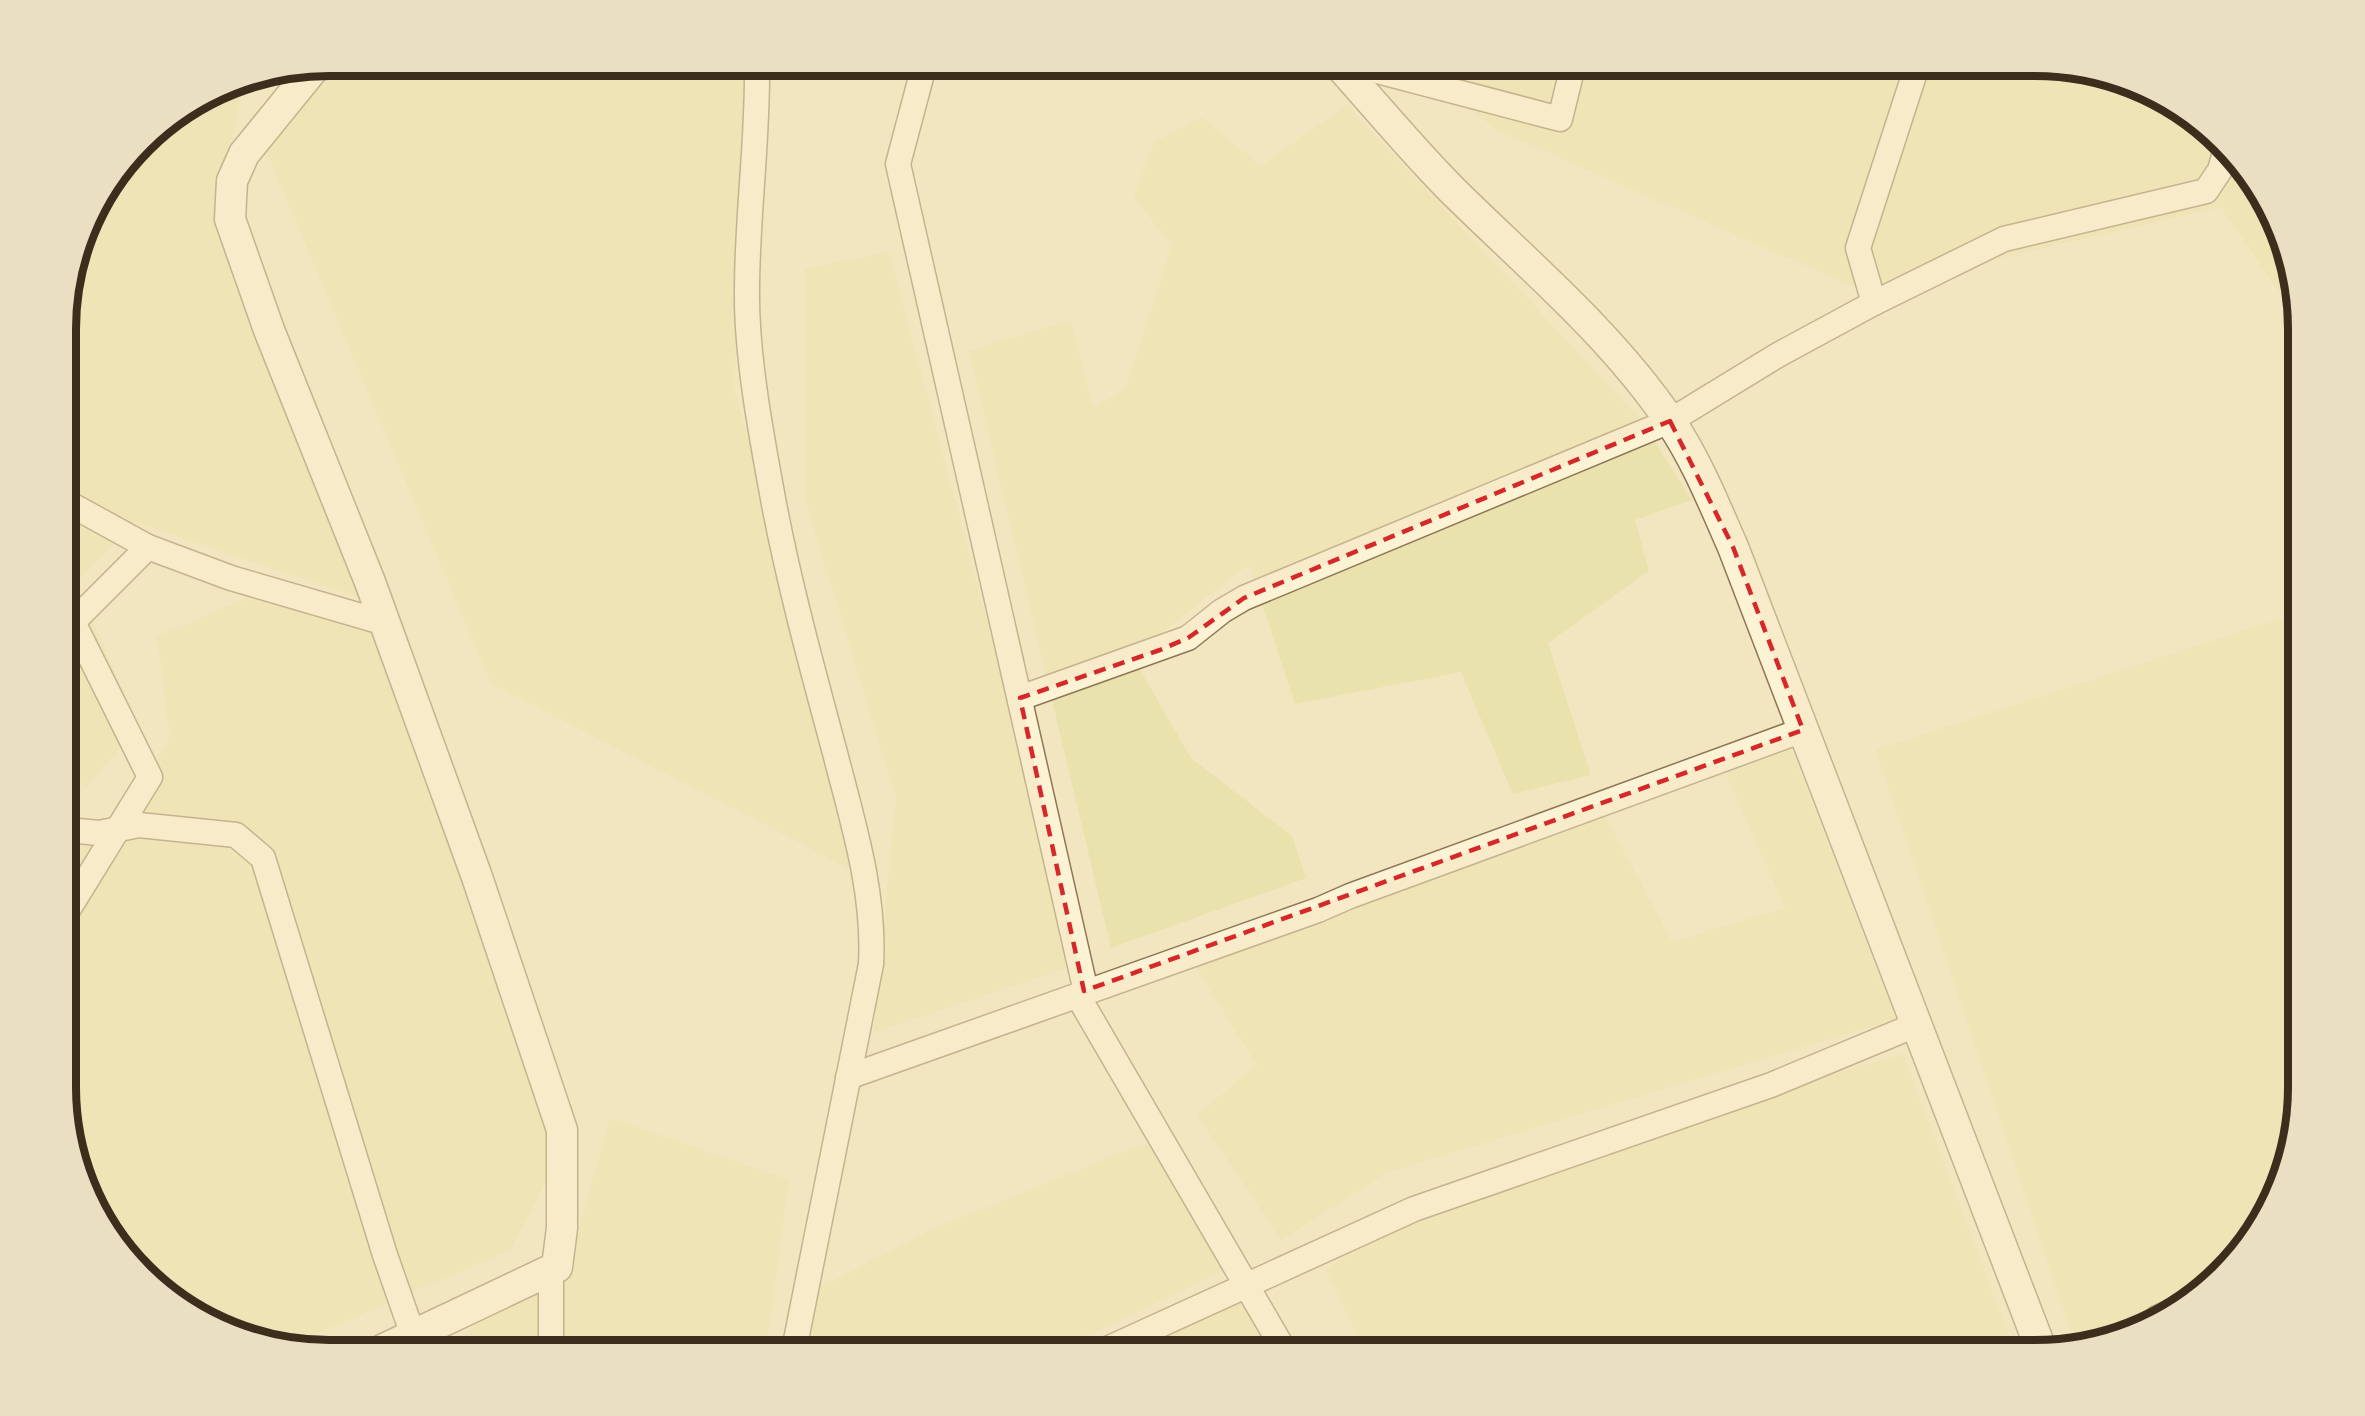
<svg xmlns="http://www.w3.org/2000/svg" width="2365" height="1416" viewBox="0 0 2365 1416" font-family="Literata,serif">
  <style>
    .farmland { fill: #e9e2ac }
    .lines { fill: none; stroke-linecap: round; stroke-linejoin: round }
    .minor-casing { stroke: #8e7656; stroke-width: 27 }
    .tertiary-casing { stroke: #8e7656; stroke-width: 33 }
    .minor { stroke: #fcf2d4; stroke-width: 24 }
    .tertiary { stroke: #fcf2d4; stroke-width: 30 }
    .marked { fill: none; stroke: #d62828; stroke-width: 4.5; stroke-dasharray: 12 8; stroke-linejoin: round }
    .rim { fill: none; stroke: #3c2d1c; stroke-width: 8 }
  </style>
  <rect width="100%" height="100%" fill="#f2e6c0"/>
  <g class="farmland">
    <path d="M329 66H752L734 387 865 877 491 683 264 146Z"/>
    <path d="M1418 66H2036L2104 75 2168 101 2222 143 2264 197 2298 319 2221 207 1861 290 1495 129Z"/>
    <path d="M243 83 228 164 361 598 135 522 76 582 138 726 87 787 68 776V295L93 212 155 132 229 86Z"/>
    <path d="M1347 105 1641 420 1692 500 1635 520 1649 571 1548 643 1591 775 1513 794 1461 672 1295 704 1249 564 1132 656 1191 758 1292 836 1306 878 1111 948 969 351 1071 320 1093 407 1125 390 1172 245 1134 198 1154 142 1201 117 1261 166Z"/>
    <path d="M889 252 1078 964 874 1032 896 798 806 502 805 269Z"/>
    <path d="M249 597 390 620 564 1147 511 1249 291 1345 261 1341 197 1315 110 1233 68 1121V850L116 841 170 737 157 637Z"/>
    <path d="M2298 613V1104L2264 1219 2222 1273 2168 1315 2075 1343 1876 750Z"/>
    <path d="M1783 728 1896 1019 1388 1172 1281 1240 1197 1115 1257 1065 1191 960 1602 809 1672 942 1785 908 1717 754Z"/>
    <path d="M1903 1054 2014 1349 1365 1350 1326 1270 1445 1186Z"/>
    <path d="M610 1118 789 1180 766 1350H440L454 1344 576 1240Z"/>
    <path d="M1164 1136 1235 1265 1057 1350H810L817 1289 931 1230Z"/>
    <path d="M1261 1283 1295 1350H1110Z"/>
  </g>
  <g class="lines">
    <g class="minor-casing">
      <g id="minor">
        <path d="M757 66C758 141 747 215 747 290 746 356 762 439 774 504 790 588 813 671 835 753 853 823 875 892 871 964L794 1350"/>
        <path d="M924 66 898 164 1084 983 1082 1003 1284 1350"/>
        <path d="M1358 66 1560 119 1573 66"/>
        <path d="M1874 303 1858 248 1917 66"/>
        <path d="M68 503 148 547 231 578 385 623"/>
        <path d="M1020 698 1188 638 1222 611 1244 598 1670 421 1778 355 1874 303 2004 239 2206 191 2220 170 2226 149"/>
        <path d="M68 830 99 833 139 825 236 835 263 858 385 1255 413 1335"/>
        <path d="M68 910 150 777 73 622 148 547"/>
        <path d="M848 1077 1318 910 1350 896 1803 730"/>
        <path d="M551 1271V1350"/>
        <path d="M2157 1318 2171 1312"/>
        <path d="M1105 1350 1414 1209 1771 1085 1918 1024"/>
      </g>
    </g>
    <g class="tertiary-casing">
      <g id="tertiary">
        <path d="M1340 66C1377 107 1413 151 1452 190 1527 264 1611 334 1670 421 1696 459 1714 504 1733 547L2041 1349"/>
        <path d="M313 69 244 154 232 181 230 219 269 330 370 582 477 877 562 1130V1228L557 1267 382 1350"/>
      </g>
    </g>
    <use href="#minor" class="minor"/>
    <use href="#tertiary" class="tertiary"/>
  </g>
  <path d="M0 0H2365V1416H0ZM1670 421 1733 547 1803 730 1084 991 1020 698 1160 650 1188 638 1244 598Z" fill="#f2e6c0" fill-opacity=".55" fill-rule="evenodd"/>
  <path class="marked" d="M1670 421 1733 547 1803 730 1084 991 1020 698 1160 650 1188 638 1244 598Z"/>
  <path d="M0 0H2365V1416H0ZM329 76H2035A253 253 0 0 1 2288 329V1087A253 253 0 0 1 2035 1340H329A253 253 0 0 1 76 1087V329A253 253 0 0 1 329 76Z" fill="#eadfc2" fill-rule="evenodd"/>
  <path class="rim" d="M329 76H2035A253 253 0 0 1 2288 329V1087A253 253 0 0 1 2035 1340H329A253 253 0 0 1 76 1087V329A253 253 0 0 1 329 76Z"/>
</svg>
